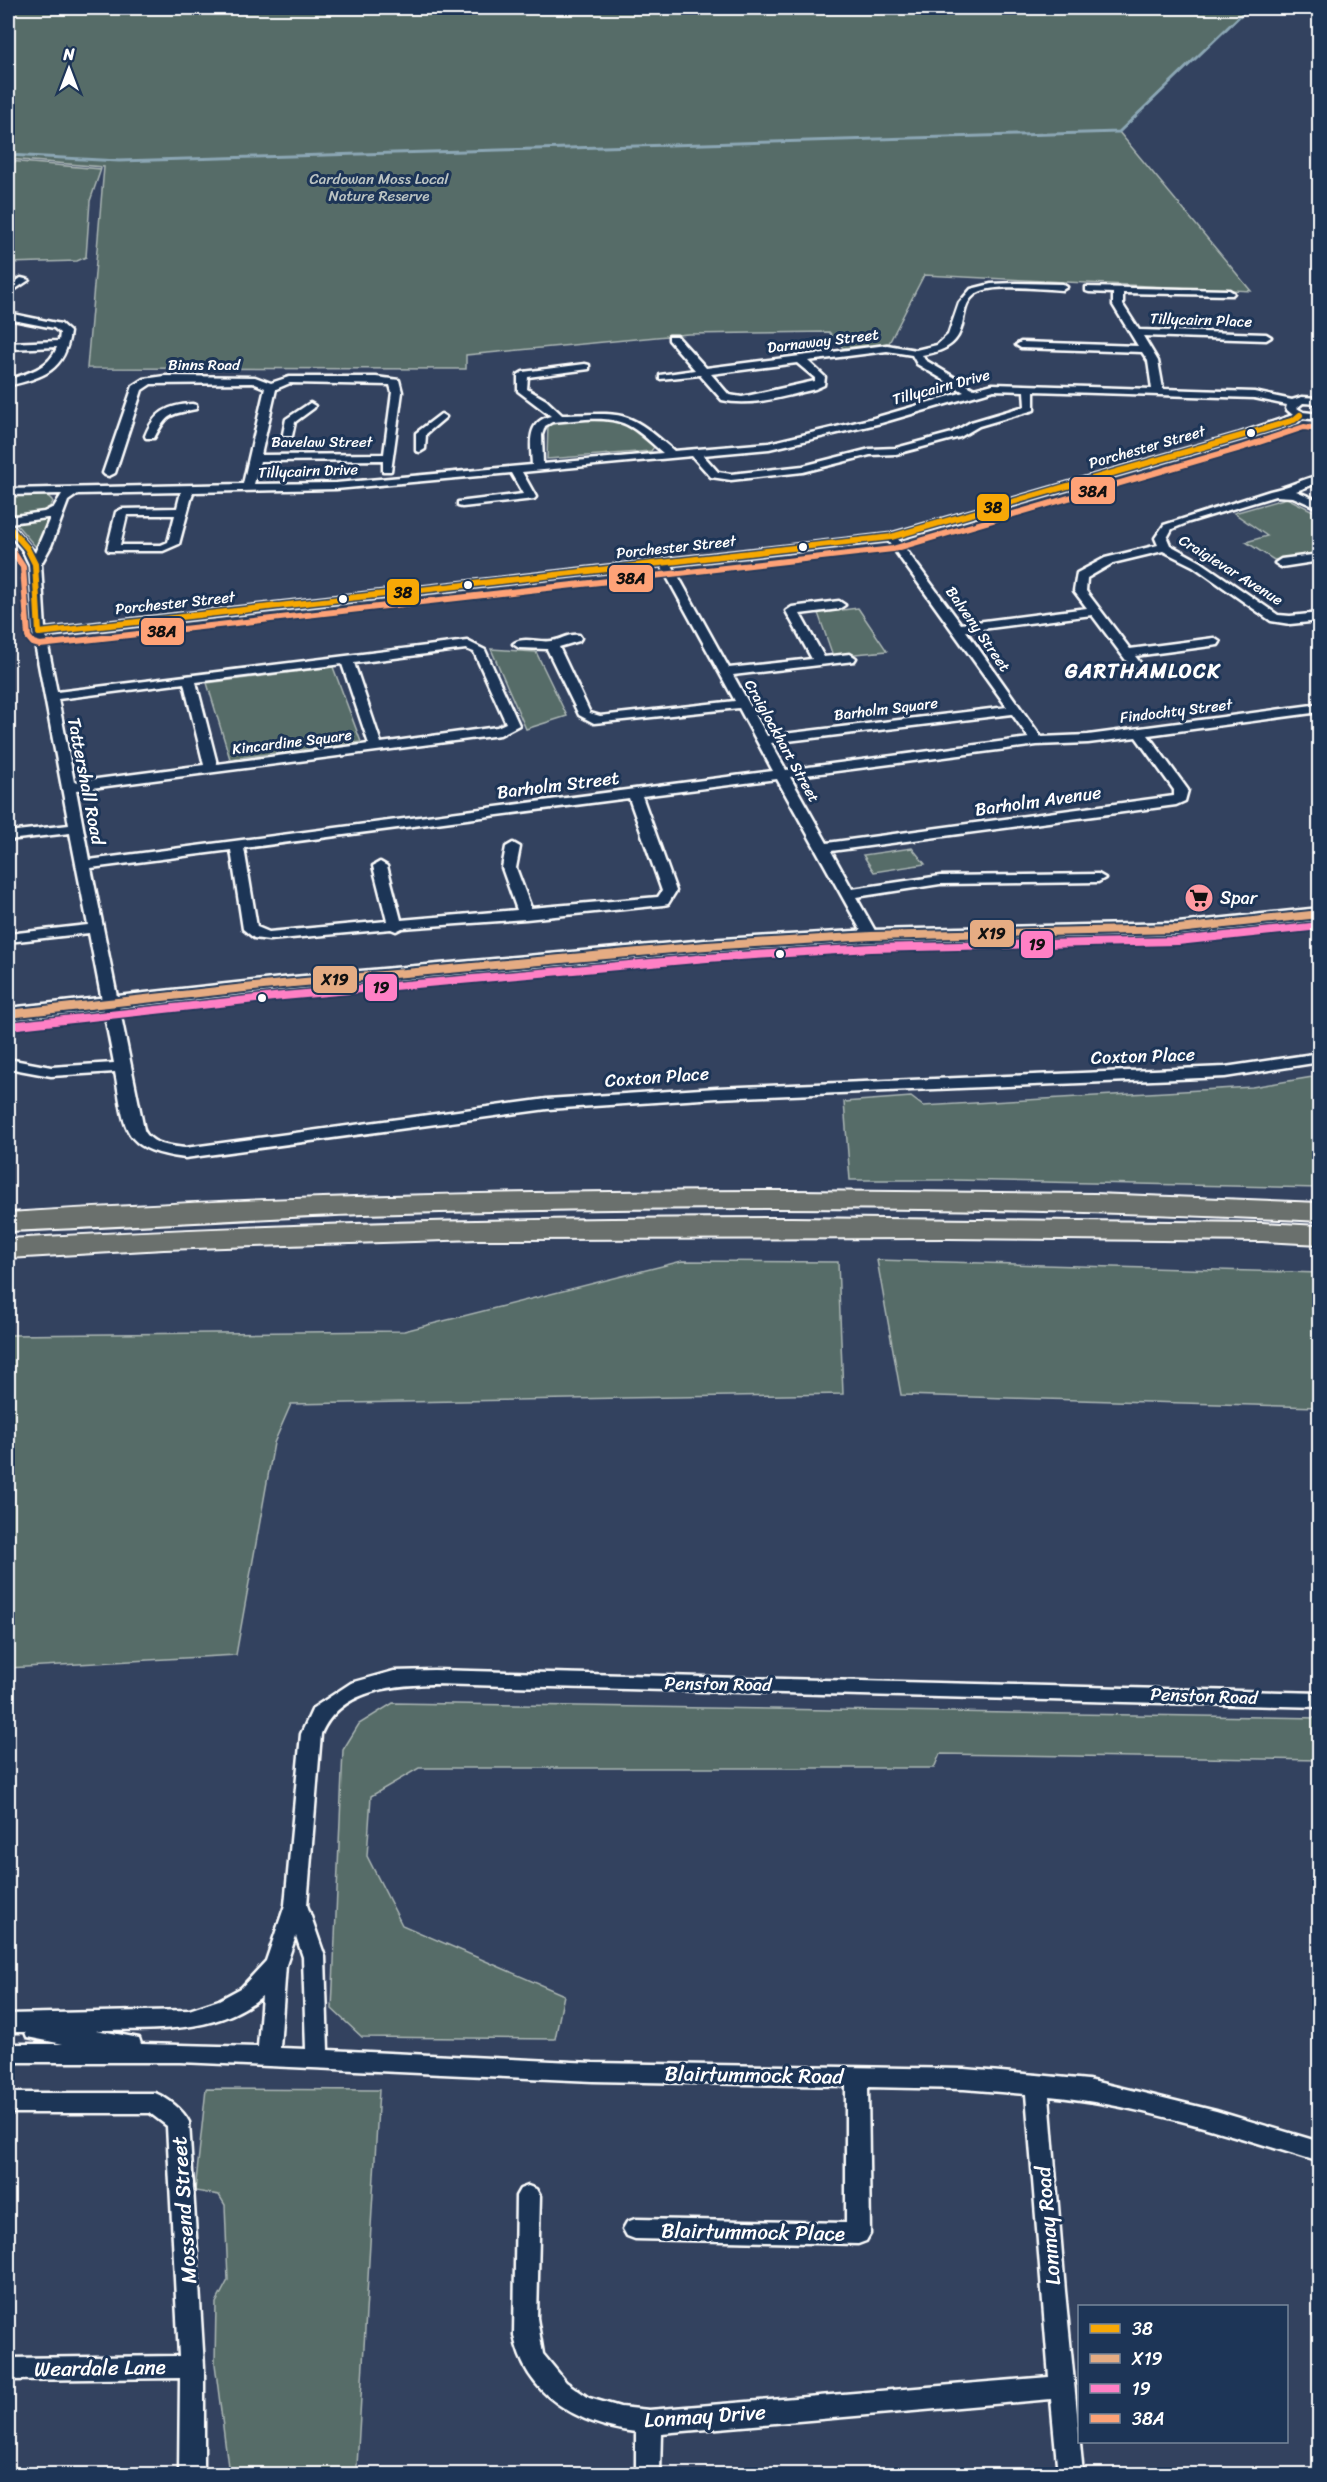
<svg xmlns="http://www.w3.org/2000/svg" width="1327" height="2482" viewBox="0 0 1327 2482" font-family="Sriracha,sans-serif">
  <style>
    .green { fill: #576c68; stroke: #abb6b4; stroke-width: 1.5 }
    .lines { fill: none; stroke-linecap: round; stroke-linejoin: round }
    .stream { stroke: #8ca7b5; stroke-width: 3 }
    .minor-casing { stroke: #fff; stroke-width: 5 }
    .secondary-casing { stroke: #fff; stroke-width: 5 }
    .motorway-casing { stroke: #fff; stroke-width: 4 }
    .minor { fill: #1d3557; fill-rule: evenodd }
    .secondary { fill: #1d3557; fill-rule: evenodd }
    .motorway { fill: #6a706d; fill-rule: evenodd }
    .bus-1-casing { stroke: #1d3557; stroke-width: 9 }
    .bus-2-casing { stroke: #1d3557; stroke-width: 11 }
    .bus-3-casing { stroke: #1d3557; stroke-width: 11 }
    .bus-4-casing { stroke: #1d3557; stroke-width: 9 }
    .bus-1 { stroke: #f7a806; stroke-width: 6 }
    .bus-2 { stroke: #e5ac83; stroke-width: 8 }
    .bus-3 { stroke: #ff80c5; stroke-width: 8 }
    .bus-4 { stroke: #fea277; stroke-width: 6 }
    .bus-dot { fill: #fff; stroke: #1d3557; stroke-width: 2 }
    .labels { text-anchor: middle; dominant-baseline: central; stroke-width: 6; stroke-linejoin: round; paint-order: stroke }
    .far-park-label { font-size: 15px; fill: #bcc4c3; stroke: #1d3557 }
    .far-street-label { font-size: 15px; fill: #fff; stroke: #1d3557 }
    .street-label { font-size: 18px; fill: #fff; stroke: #1d3557 }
    .poi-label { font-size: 18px; fill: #fff; stroke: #1d3557; text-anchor: start }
    .far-district-label { font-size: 20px; font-weight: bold; letter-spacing: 1.5px; fill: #fff; stroke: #1d3557 }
    .near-street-label { font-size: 21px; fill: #fff; stroke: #1d3557 }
    .line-badge { stroke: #1d3557; stroke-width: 2 }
    .pale-badge-label { font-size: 16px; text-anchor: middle; font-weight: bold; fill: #111 }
  </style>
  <rect width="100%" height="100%" fill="#33425f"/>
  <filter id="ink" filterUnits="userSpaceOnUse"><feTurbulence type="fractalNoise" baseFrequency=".0167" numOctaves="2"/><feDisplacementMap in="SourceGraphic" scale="12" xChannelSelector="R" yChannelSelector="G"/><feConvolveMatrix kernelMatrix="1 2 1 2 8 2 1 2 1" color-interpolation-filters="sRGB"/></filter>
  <g filter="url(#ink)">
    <g class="green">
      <path d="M8 8H1248L1119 132 1251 291 924 275 889 343 843 348 829 332 688 334 466 355V369L87 368 104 167 8 159Z"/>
      <path d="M8 161 101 169 90 201 86 257 77 261 8 263Z"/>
      <path d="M597 418 620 420 654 447 651 451 547 459 548 425 560 422Z"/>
      <path d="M19 494C31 494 47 490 53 502 45 517 22 516 8 513V498Z"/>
      <path d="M1287 498 1319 514V553L1274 560 1246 542 1267 536 1234 513Z"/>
      <path d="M47 519 40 545 35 546 15 523Z"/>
      <path d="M858 608 887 651 833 656 818 613Z"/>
      <path d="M491 649 536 652 567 716 526 729Z"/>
      <path d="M333 667 361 742 230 759 207 683Z"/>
      <path d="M912 848 925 864 874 872 863 855Z"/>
      <path d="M1319 1076V1188L955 1180H850L844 1102 911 1097 923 1106 1252 1087Z"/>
      <path d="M877 1260 1319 1273V1407L901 1395Z"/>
      <path d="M682 1261 838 1262 843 1394 291 1404 274 1443 236 1655 8 1668V1498L10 1481H8V1335L404 1331Z"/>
      <path d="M393 1703 1319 1718V1760L940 1754 934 1768H419L371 1796 367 1856 402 1925 564 1995 555 2039 362 2037 332 2009 343 1750 359 1724Z"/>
      <path d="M206 2089 379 2090 357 2466 361 2474H229L215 2364 216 2303 228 2280 225 2205 219 2195 195 2191Z"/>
    </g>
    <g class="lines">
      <path class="stream" d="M8 155 119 161 1119 132 1248 8"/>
      <g class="minor-casing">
        <g id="minor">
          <path d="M21 278 29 280 8 294V287Z"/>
          <path d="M1016 283 1062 284 1067 287 1062 290C1042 289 994 283 977 293 951 310 980 346 922 355L925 360 974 389 993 384 1152 389 1148 361 1142 352 1021 348 1016 345 1021 342 1138 346 1113 305V293L1089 292 1086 291V287L1229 290 1234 293 1232 295 1123 293V305L1139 330 1266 334 1271 337 1266 340 1143 336 1158 361 1163 389 1254 392 1292 400 1302 397 1320 398V404L1303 403 1297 408 1303 412 1320 414V420L1302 418 1298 422 1245 438 898 539 961 624 1087 608 1074 591 1077 573 1105 558 1158 545 1155 538 1164 525 1270 491C1287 488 1302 479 1320 475V482L1296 491 1320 501V509L1293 497 1275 496 1189 522 1172 529 1167 538 1170 545 1201 562 1278 615 1290 616 1320 613V621L1290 624 1271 621 1193 566 1163 551 1113 563 1087 578 1086 591 1130 649 1214 638 1220 642 1218 645 1135 656 1141 664 1135 668 1131 667 1092 615 966 631 1041 737 1088 735 1320 704V712L1148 735 1188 790 1185 801 1176 805 831 851 852 889 940 876 1098 874 1105 878 1098 882 940 884 856 897 878 936 871 940 864 936 777 779 642 796 676 891 668 904 663 905 526 919 402 928 396 931 391 929 269 940 254 938 243 929 231 850 91 868 144 1130C151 1145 170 1146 185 1148L547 1099 717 1088 1225 1067 1320 1053V1062L1225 1077 717 1098 547 1109 185 1158C119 1149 126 1129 115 1072L51 1076 8 1068V1059L51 1067 114 1063 89 933 8 942V934L88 925 70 833 8 840V832L69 825 33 633 29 564 22 549 8 533V517L44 512 54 507 62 494 8 495V489L243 484 265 388 253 383 151 384 142 390 115 473 109 476 105 475 103 473 133 386 144 379 165 376 255 377 271 383 289 377H376L399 380 402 392 391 471H383V460L260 461 254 484 336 483 532 465C531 444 526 422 551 416L518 391V375L523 372 585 364 589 365V369L528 377 527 389 546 400 562 415C625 413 626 409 674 451L769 443 874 418 964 392 917 364 912 355 887 351 808 361 825 377 824 385 815 389C786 396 751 407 722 400L700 375 660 379V375L695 370 669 340V336H677L706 368 887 345 916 350 937 345 948 335 959 303 971 289 991 284ZM797 363 815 378V381L742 397 729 395 711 374ZM290 383 390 385 392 392 384 454 261 455 276 389ZM994 390 1024 391 1025 406 971 422 952 433 896 448 870 449 803 466 731 474 718 472 703 455 769 449 881 423ZM1034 391 1254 398 1287 405 1286 409 1293 415 1237 434 890 534 45 629 41 564 51 546 68 501 78 494 181 492 177 508 122 509 116 512 107 549 109 551H163L179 544 193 492 336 489 511 473 523 494 458 502V506L462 507 534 499 536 497 522 472 692 456 711 477 731 480 803 472 870 455 896 454 960 437 979 426 1034 410ZM586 419C626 417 634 427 663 453L543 464 542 435 545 426 552 422ZM127 515H175L168 542 161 545H120ZM50 518 35 553 10 523 47 518ZM888 541 1007 707 767 736 733 675 854 661 856 658 850 654 824 657 800 614 839 609 845 605 839 601 792 607 786 611 812 659 729 668 672 565ZM661 566 735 701 600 716 590 713 559 647 579 641 581 638 579 635C569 633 561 640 551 641 539 643 522 636 513 644L519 648 547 649 579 715 594 723 739 708 773 771 89 860 76 790 500 735 519 725 485 650 467 641 57 692 46 636ZM466 649 474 652 506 723 497 727 381 743 354 663ZM342 664 369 744 217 764 196 682ZM184 683 204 765 74 782 58 699ZM1012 714 1029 738 786 770 771 743ZM1136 737 1174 790V796L827 843 790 777 1037 745 1088 743ZM629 798 662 891 658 897 531 908 516 868 520 847 513 843 506 847 502 868 517 910 401 920 387 866 380 862 373 866 387 921 269 932 257 927 244 848Z"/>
          <path d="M8 313 61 324 70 332C65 371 44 377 8 386V380C27 373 49 369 57 347L8 349V343L59 341 60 333 54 328 8 319Z"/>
          <path d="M310 403 315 406 314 408 295 422 292 436H284L283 434 286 419Z"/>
          <path d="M192 404 196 405V409C168 415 168 413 154 438H146L145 436C154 413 167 405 192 404Z"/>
          <path d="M441 414 446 417 426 434 425 449 420 452 416 451V433Z"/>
          <path d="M1320 554V561L1281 567 1275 563 1281 559Z"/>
          <path d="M434 1670 1320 1693V1707L434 1684C392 1685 340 1690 321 1734L307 1905 325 1957 328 2050 593 2063 964 2069 1037 2075 1088 2080 1139 2092 1216 2111 1320 2142V2162C1231 2135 1141 2105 1049 2096L1065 2291 1083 2474H1058L1051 2399 661 2433 660 2474H636V2432C579 2425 525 2396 514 2335L516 2196 520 2189 528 2186 536 2189 540 2196 537 2318 543 2354 566 2382 589 2398 620 2407 649 2410 1049 2377 1026 2094 964 2089 868 2087 870 2234 866 2241 858 2244 635 2239 627 2236 623 2229 627 2222 635 2219 846 2223V2086L593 2081 180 2062H8V2044H63L27 2037 25 2032H8V2014L189 2010 219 2000 241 1988 266 1961 285 1905 301 1734 313 1708 351 1683 394 1671ZM296 1936 303 1957 306 2049 280 2048 286 1965ZM262 1996 258 2047 141 2044 139 2038 96 2030C153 2029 215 2035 262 1996Z"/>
          <path d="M8 2093H155C168 2098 183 2110 189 2122L204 2367V2474H179L180 2378 8 2380V2358L179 2356 167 2126 150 2113H8Z"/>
        </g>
      </g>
      <g class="secondary-casing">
        <path id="secondary" d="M1320 908V920L1178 935 871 942 706 952 282 990 8 1020V1008L282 978 706 940 871 930 1178 923Z"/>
      </g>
      <g class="motorway-casing">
        <g id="motorway">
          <path d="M794 1191 1095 1194 1320 1203V1221C1001 1205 682 1205 363 1214 245 1218 126 1227 8 1231V1213C270 1196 532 1191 794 1191Z"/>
          <path d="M791 1218 1262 1223 1320 1226V1244L1262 1241 948 1238 478 1239 164 1249 8 1258V1239C269 1224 530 1218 791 1218Z"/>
        </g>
      </g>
      <use href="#minor" class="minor"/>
      <use href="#secondary" class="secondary"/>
      <use href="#motorway" class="motorway"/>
      <g class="bus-1-casing">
        <g id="bus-1">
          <path d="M8 526 27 548 35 564 39 633"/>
          <path d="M39 633 891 537 1241 436 1294 420 1300 415"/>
        </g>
      </g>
      <g class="bus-2-casing">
        <path id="bus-2" d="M8 1014 282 984 706 946 871 936 1178 929 1320 914"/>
      </g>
      <g class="bus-3-casing">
        <path id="bus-3" d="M9 1026 283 996 707 958 871 948 1178 941 1320 926"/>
      </g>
      <g class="bus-4-casing">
        <path id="bus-4" d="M8 544 23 567 28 637 33 643 40 645 893 549 1244 447 1304 427 1319 429"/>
      </g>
      <use href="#bus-1" class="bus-1"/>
      <use href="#bus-2" class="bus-2"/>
      <use href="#bus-3" class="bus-3"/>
      <use href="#bus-4" class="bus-4"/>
    </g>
  </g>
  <defs>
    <g id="supermarket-disc" transform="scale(1.5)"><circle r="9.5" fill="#ff9aa2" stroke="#1d3557"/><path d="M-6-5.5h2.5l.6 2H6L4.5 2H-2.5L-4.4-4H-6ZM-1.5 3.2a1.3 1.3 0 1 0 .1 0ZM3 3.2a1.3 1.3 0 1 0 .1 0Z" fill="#111"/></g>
  </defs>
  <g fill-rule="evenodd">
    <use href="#supermarket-disc" x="1199" y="898"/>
  </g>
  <g class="bus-dot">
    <circle cx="1251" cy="433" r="5"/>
    <circle cx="803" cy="547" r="5"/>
    <circle cx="468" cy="585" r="5"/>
    <circle cx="343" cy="599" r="5"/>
    <circle cx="780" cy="954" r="5"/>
    <circle cx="262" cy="998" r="5"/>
  </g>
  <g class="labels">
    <g class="far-park-label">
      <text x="379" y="179">Cardowan Moss Local<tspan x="379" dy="17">Nature Reserve</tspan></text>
    </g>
    <g class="far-street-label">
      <text transform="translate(1201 320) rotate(2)">Tillycairn Place</text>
      <text transform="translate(823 341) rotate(-7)">Darnaway Street</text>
      <text x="204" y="365">Binns Road</text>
      <text transform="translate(941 387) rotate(-15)">Tillycairn Drive</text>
      <text x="322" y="442">Bavelaw Street</text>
      <text transform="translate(1147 447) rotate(-16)">Porchester Street</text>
      <text transform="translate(308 471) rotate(-2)">Tillycairn Drive</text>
      <text transform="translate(676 547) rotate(-6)">Porchester Street</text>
      <text transform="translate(1231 570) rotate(32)">Craigievar Avenue</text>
      <text transform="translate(175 603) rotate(-6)">Porchester Street</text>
      <text transform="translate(978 629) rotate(55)">Balveny Street</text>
      <text transform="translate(886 709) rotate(-7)">Barholm Square</text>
      <text transform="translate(1176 711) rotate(-7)">Findochty Street</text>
      <text transform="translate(782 741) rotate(61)">Craiglockhart Street</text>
      <text transform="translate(292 742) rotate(-7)">Kincardine Square</text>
    </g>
    <g class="street-label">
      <text transform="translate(86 781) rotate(79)">Tattershall Road</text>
      <text transform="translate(558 785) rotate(-7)">Barholm Street</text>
      <text transform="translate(1038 801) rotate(-8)">Barholm Avenue</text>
      <text transform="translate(1143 1056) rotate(-2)">Coxton Place</text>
      <text transform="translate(657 1077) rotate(-4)">Coxton Place</text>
      <text transform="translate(718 1684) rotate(1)">Penston Road</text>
      <text transform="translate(1204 1696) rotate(2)">Penston Road</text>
    </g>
    <g class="poi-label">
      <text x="1220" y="898">Spar</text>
    </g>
    <g class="far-district-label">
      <text x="1143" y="671">GARTHAMLOCK</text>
    </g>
    <g class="near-street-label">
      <text transform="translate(754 2075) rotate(1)">Blairtummock Road</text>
      <text transform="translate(184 2210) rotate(-94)">Mossend Street</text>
      <text transform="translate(1048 2226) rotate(-95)">Lonmay Road</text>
      <text transform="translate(753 2232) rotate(1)">Blairtummock Place</text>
      <text transform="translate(100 2368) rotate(-1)">Weardale Lane</text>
      <text transform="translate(705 2416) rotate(-4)">Lonmay Drive</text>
    </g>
  </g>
  <g class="line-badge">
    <rect x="1070" y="476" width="46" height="29" rx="6" fill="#fea277"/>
    <rect x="976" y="493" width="34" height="29" rx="6" fill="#f7a806"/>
    <rect x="608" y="564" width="46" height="29" rx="6" fill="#fea277"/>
    <rect x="386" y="578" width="34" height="28" rx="6" fill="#f7a806"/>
    <rect x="140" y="617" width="45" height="29" rx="6" fill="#fea277"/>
    <rect x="969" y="919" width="46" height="29" rx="6" fill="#e5ac83"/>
    <rect x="1020" y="930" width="34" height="29" rx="6" fill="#ff80c5"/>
    <rect x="312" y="965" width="46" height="29" rx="6" fill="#e5ac83"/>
    <rect x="364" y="973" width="34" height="29" rx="6" fill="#ff80c5"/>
  </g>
  <g class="pale-badge-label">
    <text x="1093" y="497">38A</text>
    <text x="993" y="513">38</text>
    <text x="631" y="584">38A</text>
    <text x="403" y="598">38</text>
    <text x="162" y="637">38A</text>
    <text x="992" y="939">X19</text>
    <text x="1037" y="950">19</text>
    <text x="335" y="985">X19</text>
    <text x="381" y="993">19</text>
  </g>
  <rect width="1327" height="2482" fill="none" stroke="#1d3557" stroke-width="30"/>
  <rect x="15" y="15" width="1297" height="2452" fill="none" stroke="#fff" stroke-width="2" filter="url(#ink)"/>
  <rect x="1078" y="2305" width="210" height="138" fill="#1d3557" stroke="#77869a" stroke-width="1.5"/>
  <rect x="1090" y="2324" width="30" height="9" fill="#f7a806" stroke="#77869a" stroke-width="1.5"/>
  <text x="1132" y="2335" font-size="18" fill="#ffffff">38</text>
  <rect x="1090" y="2354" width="30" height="9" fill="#e5ac83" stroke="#77869a" stroke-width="1.5"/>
  <text x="1132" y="2365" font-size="18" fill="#ffffff">X19</text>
  <rect x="1090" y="2384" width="30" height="9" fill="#ff80c5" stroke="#77869a" stroke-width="1.5"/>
  <text x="1132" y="2395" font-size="18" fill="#ffffff">19</text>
  <rect x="1090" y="2414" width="30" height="9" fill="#fea277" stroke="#77869a" stroke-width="1.5"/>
  <text x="1132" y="2425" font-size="18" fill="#ffffff">38A</text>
  <g transform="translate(69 69)" stroke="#1d3557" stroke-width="4.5" paint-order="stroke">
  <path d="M0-4.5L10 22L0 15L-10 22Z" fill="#ffffff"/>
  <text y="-9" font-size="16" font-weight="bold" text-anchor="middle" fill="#ffffff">N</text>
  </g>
</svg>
